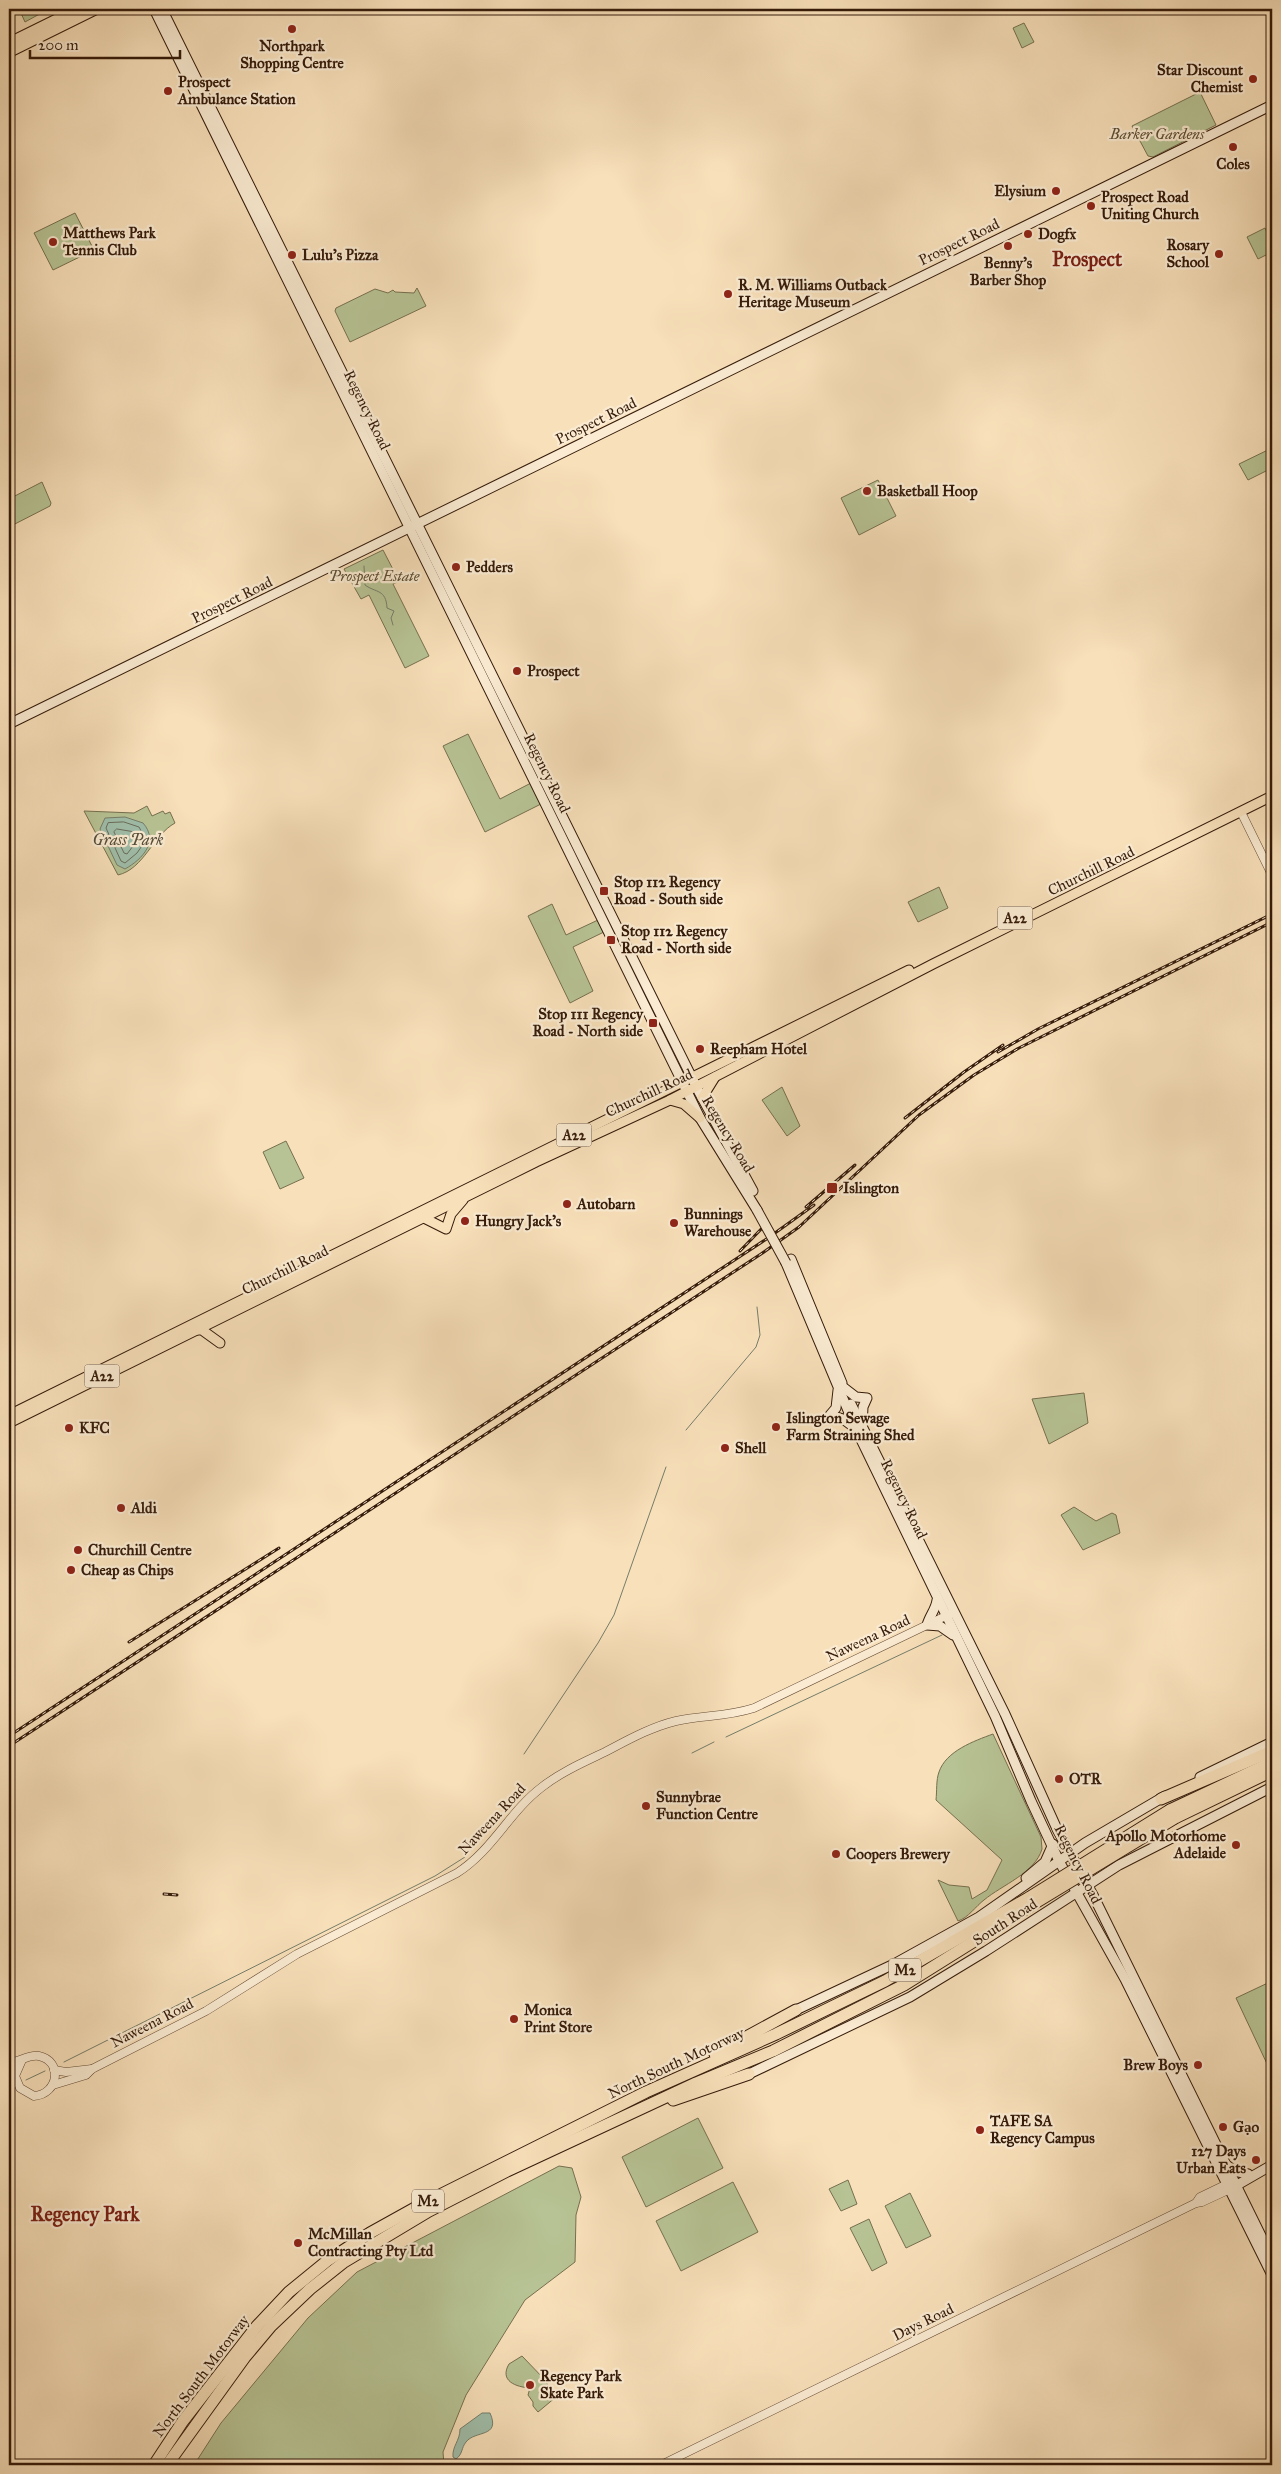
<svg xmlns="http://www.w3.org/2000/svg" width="1281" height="2474" viewBox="0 0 1281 2474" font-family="'IM FELL Great Primer',serif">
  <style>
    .green { fill: #b7c394; stroke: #766f4f }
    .water { fill: #9fbeaa; stroke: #757d6a }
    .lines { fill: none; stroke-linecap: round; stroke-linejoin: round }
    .shore { stroke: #6a6c5a; stroke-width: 1 }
    .stream { stroke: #757d6a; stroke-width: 1 }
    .tertiary-casing { stroke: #664c36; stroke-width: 9 }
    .secondary-casing { stroke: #351b0a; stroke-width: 11 }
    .primary-casing { stroke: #351b0a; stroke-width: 11 }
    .trunk-casing { stroke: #351b0a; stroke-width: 12 }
    .motorway-casing { stroke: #351b0a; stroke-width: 13 }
    .tertiary { stroke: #faebd2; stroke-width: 8 }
    .secondary { stroke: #faebd2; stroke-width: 9 }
    .primary { stroke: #f8e0ba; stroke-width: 9 }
    .trunk { stroke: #f8e0ba; stroke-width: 10 }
    .motorway { stroke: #f8e0ba; stroke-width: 11 }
    .rail-casing { stroke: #351b0a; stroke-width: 3 }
    .rail { stroke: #faebd2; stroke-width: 1; stroke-dasharray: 4; stroke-linecap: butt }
    .secondary-bridge-casing { stroke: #351b0a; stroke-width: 11; stroke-linecap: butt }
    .motorway-bridge-casing { stroke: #351b0a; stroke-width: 13; stroke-linecap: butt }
    .secondary-bridge { stroke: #faebd2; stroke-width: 9 }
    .motorway-bridge { stroke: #f8e0ba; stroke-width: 11 }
    .poi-dot { fill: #8f2418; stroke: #faebd2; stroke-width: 2 }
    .labels { text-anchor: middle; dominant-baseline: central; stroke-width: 4.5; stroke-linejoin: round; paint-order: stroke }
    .shield { fill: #faebd2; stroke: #705946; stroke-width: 1 }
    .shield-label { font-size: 14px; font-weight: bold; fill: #351b0a }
    .poi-label { font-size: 15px; font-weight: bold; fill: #351b0a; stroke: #faebd2; text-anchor: start }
    .park-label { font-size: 15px; font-style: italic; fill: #5c4d33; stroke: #faebd2 }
    .street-label { font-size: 15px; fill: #351b0a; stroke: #faebd2 }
    .water-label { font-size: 16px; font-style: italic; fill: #554c3a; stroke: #faebd2 }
    .district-label { font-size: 20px; font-weight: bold; fill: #7a1f14; stroke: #faebd2 }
  </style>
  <rect width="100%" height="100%" fill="#f8e0ba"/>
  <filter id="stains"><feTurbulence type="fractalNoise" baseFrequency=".004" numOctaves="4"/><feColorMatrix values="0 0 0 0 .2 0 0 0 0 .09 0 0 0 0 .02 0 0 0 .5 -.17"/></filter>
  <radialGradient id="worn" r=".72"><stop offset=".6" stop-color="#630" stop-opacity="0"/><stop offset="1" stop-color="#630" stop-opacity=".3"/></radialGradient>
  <g class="green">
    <path d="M25 9H44L45 11 25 22 20 11Z"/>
    <path d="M1024 23 1034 42 1022 48 1013 28Z"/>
    <path d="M1200 92 1216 125 1153 157 1148 156 1132 126Z"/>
    <path d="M75 213 94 250 53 270 34 233Z"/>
    <path d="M1265 228 1272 243V252L1258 259 1247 237Z"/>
    <path d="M417 288 426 306 350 342 335 311 336 308 375 289 388 293 393 290 395 292 414 293Z"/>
    <path d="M1272 448V468L1248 480 1239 464Z"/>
    <path d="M878 480 896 516 859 535 841 498Z"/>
    <path d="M42 482 51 503 50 506 9 527V499Z"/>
    <path d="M383 550 399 581 393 584 429 656 405 668 369 595 361 599 344 569Z"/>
    <path d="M468 734 500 799 531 783 541 804 485 832 443 746Z"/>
    <path d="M147 806 152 816 163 811 165 814 170 812 175 823C153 835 144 869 118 875L84 811 134 813Z"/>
    <path d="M939 887 948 908 918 922 908 902Z"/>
    <path d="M552 904 566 935 598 920 604 932 573 947 593 991 570 1003 528 916Z"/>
    <path d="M782 1087 800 1126 787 1136 762 1100Z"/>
    <path d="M286 1141 304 1178 280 1189 263 1152Z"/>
    <path d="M1084 1393 1088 1423 1049 1444 1032 1399Z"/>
    <path d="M1074 1507 1096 1521 1112 1513 1116 1515 1120 1533 1083 1550 1061 1515Z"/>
    <path d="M993 1734 1041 1837 1042 1849C1035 1873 1002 1885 984 1900 976 1906 968 1918 958 1921L938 1880 949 1885 969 1887 972 1899 987 1890 1002 1860 936 1800C937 1791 936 1780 939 1772 946 1751 974 1741 993 1734Z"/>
    <path d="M1272 1981V2067L1269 2068 1236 1998Z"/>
    <path d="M698 2118 723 2168 646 2207 622 2157Z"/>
    <path d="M559 2166 572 2168 581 2197 576 2215 575 2262 525 2300 466 2395 443 2452 444 2465H194L221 2423 308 2318 357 2272Z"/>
    <path d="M848 2180 857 2204 841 2211 829 2189Z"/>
    <path d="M733 2182 758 2232 681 2271 656 2221Z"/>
    <path d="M910 2193 931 2236 906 2248 885 2206Z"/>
    <path d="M869 2219 887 2263 872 2271 850 2228Z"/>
    <path d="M522 2356 546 2381 551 2394H555L556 2397 538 2412 533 2406V2402L528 2395 530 2388C516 2387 499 2381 509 2364Z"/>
  </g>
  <g class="water">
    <path d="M125 817 143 823C159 841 143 859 125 869L117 865 100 829 105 818Z"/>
    <path d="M482 2413H490C501 2438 475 2430 466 2442 461 2448 463 2454 456 2459L453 2457C452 2446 460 2441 460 2429Z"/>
  </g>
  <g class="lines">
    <g class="shore">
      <path d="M124 822 139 827 146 840 137 853 125 863 121 861 106 828 108 823Z"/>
      <path d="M117 829 135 832 139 838 127 854 124 853 114 832Z"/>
    </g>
    <g class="stream">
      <path d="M364 566 365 585C376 593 386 589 387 608L394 611 391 618 393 625"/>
      <path d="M686 1430 756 1347 760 1335 757 1307"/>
      <path d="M726 1737 942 1635"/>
      <path d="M692 1753 714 1742"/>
      <path d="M524 1754 598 1643 614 1615 666 1467"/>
      <path d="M64 2062 435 1876 465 1857"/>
      <path d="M26 2080 45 2071"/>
    </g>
    <g class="tertiary-casing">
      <g id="tertiary">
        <path d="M1241 812 1272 875"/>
        <path d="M9 2063C19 2062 29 2054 39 2056 63 2061 59 2094 34 2096L20 2088 15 2076 22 2060"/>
        <path d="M54 2070 66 2072 92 2069"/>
        <path d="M53 2085 86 2075 92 2069 206 2011 297 1954 457 1873C493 1850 509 1812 542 1787 561 1772 584 1762 605 1752 628 1740 651 1727 676 1721 703 1715 726 1717 754 1708L952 1613"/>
        <path d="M1196 2203 1200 2197 1227 2184"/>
        <path d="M661 2465 1196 2203 1202 2202 1230 2189"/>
      </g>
    </g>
    <g class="secondary-casing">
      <g id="secondary">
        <path d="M154 9 700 1118 757 1210"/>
        <path d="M162 9 699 1092 753 1191"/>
        <path d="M9 724 1272 105"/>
        <path d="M791 1259 842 1383"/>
        <path d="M786 1263 855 1427 995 1716 1031 1801 1059 1861 1125 1979 1272 2275"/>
        <path d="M843 1387 856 1397 867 1398 863 1407 862 1427"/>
        <path d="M838 1390 836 1408 830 1415 843 1419 854 1427"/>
        <path d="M851 1404 1005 1714 1057 1829 1094 1897 1272 2258"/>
        <path d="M937 1600C936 1609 930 1615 927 1625L940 1626 953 1635"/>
        <path d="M1200 1777 1272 1742"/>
        <path d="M1026 1878 1045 1862 1053 1844"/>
        <path d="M796 2010 894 1964 979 1917 1085 1843 1165 1796"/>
        <path d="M749 2074 910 1997 986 1951 1119 1865 1272 1787"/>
        <path d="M1228 2166 1234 2171 1248 2174"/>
        <path d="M1232 2188 1272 2165"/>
      </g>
    </g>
    <g class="primary-casing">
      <g id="primary">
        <path d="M702 1098 715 1077"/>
        <path d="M670 1100 684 1104 700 1118"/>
        <path d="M424 1218 446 1229 451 1214 463 1200"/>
        <path d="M196 1330H202L220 1343"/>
        <path d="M9 1415 909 970"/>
        <path d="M9 1423 536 1162 670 1100 933 964 1272 796"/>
      </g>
    </g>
    <g class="trunk-casing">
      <g id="trunk">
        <path d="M9 43 78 9"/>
        <path d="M9 52 96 9"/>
      </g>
    </g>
    <g class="motorway-casing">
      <g id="motorway">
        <path d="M1161 1799 1272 1751"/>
        <path d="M1170 1810 1272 1762"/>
        <path d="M1175 1818 1272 1771"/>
        <path d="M715 2054 796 2010"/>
        <path d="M673 2100 749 2074"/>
        <path d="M154 2465 183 2421 257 2326 289 2292 327 2261 370 2233 424 2203 646 2092 776 2034 885 1981 1030 1897"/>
        <path d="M167 2465 245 2357 271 2326 310 2289 344 2262 429 2211 507 2171 696 2083 773 2051 904 1985 1035 1903"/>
      </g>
    </g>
    <use href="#tertiary" class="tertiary"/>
    <use href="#secondary" class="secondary"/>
    <use href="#primary" class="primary"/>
    <use href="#trunk" class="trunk"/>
    <use href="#motorway" class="motorway"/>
    <g class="rail-casing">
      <g id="rail">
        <path d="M998 1052 1038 1029 1272 914"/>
        <path d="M905 1118 964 1072 1003 1045"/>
        <path d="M806 1207 855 1165"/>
        <path d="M740 1251 766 1224"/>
        <path d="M129 1642 279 1548"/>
        <path d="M9 1736 768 1238 814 1205"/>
        <path d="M9 1746 761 1254 799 1227 919 1115 974 1075 1019 1048 1272 922"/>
        <path d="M164 1894 177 1895"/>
      </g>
    </g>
    <use href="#rail" class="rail"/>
    <g class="secondary-bridge-casing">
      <path id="secondary-bridge" d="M757 1210 786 1263"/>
    </g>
    <g class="motorway-bridge-casing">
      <g id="motorway-bridge">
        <path d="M1030 1897 1170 1810"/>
        <path d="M1035 1903 1175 1818"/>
      </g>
    </g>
    <use href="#secondary-bridge" class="secondary-bridge"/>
    <use href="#motorway-bridge" class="motorway-bridge"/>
  </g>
  <g class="poi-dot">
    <circle cx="292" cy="29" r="5"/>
    <circle cx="1253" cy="79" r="5"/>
    <circle cx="168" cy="91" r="5"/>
    <circle cx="1233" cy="147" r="5"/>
    <circle cx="1056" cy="191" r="5"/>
    <circle cx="1091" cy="206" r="5"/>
    <circle cx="1028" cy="234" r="5"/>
    <circle cx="53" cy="242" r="5"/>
    <circle cx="1008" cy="246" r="5"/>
    <circle cx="1219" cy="254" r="5"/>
    <circle cx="292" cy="255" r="5"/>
    <circle cx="728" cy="294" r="5"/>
    <circle cx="867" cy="491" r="5"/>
    <circle cx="456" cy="567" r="5"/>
    <circle cx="517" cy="671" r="5"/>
    <rect x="599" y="886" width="10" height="10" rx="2.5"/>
    <rect x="606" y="935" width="10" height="10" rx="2.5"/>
    <rect x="648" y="1018" width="10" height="10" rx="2.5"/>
    <circle cx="700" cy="1049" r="5"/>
    <rect x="826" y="1182" width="12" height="12" rx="2.5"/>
    <circle cx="567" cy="1204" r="5"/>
    <circle cx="465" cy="1221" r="5"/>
    <circle cx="674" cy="1223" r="5"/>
    <circle cx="776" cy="1427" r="5"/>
    <circle cx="69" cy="1428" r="5"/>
    <circle cx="725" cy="1448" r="5"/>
    <circle cx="121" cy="1508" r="5"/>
    <circle cx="78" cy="1550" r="5"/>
    <circle cx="71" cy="1570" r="5"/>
    <circle cx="1059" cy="1779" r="5"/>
    <circle cx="646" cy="1806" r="5"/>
    <circle cx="1236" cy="1845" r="5"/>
    <circle cx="836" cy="1854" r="5"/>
    <circle cx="514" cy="2019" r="5"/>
    <circle cx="1198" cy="2065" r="5"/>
    <circle cx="1223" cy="2127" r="5"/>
    <circle cx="980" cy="2130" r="5"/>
    <circle cx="1256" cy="2160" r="5"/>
    <circle cx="298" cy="2243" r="5"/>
    <circle cx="530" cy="2385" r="5"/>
  </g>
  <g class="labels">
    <g class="shield">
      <rect x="997.5" y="906.5" width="35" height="23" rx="4"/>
      <rect x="556.5" y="1123.5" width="35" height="23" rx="4"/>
      <rect x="84.5" y="1364.5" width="35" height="23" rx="4"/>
      <rect x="889" y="1958.5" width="32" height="23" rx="4"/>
      <rect x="412" y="2189.5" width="32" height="23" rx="4"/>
    </g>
    <g class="shield-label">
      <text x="1015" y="918">A22</text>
      <text x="574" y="1135">A22</text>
      <text x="102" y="1376">A22</text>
      <text x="905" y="1970">M2</text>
      <text x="428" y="2201">M2</text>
    </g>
    <g class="poi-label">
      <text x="292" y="46" text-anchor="middle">Northpark<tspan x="292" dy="17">Shopping Centre</tspan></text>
      <text x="1243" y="70" text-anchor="end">Star Discount<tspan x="1243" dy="17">Chemist</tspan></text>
      <text x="178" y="82">Prospect<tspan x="178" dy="17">Ambulance Station</tspan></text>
      <text x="1233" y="164" text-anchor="middle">Coles</text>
      <text x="1046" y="191" text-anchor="end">Elysium</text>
      <text x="1101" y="197">Prospect Road<tspan x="1101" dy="17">Uniting Church</tspan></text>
      <text x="63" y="233">Matthews Park<tspan x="63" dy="17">Tennis Club</tspan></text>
      <text x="1038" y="234">Dogfx</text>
      <text x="1209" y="245" text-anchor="end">Rosary<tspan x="1209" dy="17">School</tspan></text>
      <text x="302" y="255">Lulu's Pizza</text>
      <text x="1008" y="263" text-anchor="middle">Benny's<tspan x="1008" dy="17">Barber Shop</tspan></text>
      <text x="738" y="285">R. M. Williams Outback<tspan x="738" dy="17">Heritage Museum</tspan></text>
      <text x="877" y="491">Basketball Hoop</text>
      <text x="466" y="567">Pedders</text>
      <text x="527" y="671">Prospect</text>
      <text x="614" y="882">Stop 112 Regency<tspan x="614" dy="17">Road - South side</tspan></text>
      <text x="621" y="931">Stop 112 Regency<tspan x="621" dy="17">Road - North side</tspan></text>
      <text x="643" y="1014" text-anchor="end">Stop 111 Regency<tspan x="643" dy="17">Road - North side</tspan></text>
      <text x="710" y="1049">Reepham Hotel</text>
      <text x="843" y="1188">Islington</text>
      <text x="577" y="1204">Autobarn</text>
      <text x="684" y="1214">Bunnings<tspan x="684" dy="17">Warehouse</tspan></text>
      <text x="475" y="1221">Hungry Jack's</text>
      <text x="786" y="1418">Islington Sewage<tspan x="786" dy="17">Farm Straining Shed</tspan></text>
      <text x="79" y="1428">KFC</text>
      <text x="735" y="1448">Shell</text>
      <text x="131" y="1508">Aldi</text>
      <text x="88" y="1550">Churchill Centre</text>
      <text x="81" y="1570">Cheap as Chips</text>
      <text x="1069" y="1779">OTR</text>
      <text x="656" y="1797">Sunnybrae<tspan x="656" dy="17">Function Centre</tspan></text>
      <text x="1226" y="1836" text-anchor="end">Apollo Motorhome<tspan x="1226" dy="17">Adelaide</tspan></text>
      <text x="846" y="1854">Coopers Brewery</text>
      <text x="524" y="2010">Monica<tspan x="524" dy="17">Print Store</tspan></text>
      <text x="1188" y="2065" text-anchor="end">Brew Boys</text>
      <text x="990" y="2121">TAFE SA<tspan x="990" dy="17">Regency Campus</tspan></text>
      <text x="1233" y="2127">Gạo</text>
      <text x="1246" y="2151" text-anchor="end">127 Days<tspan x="1246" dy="17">Urban Eats</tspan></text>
      <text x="308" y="2234">McMillan<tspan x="308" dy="17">Contracting Pty Ltd</tspan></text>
      <text x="540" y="2376">Regency Park<tspan x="540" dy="17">Skate Park</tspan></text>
    </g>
    <g class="park-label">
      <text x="1157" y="134">Barker Gardens</text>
      <text x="374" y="576">Prospect Estate</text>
    </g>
    <g class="street-label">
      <text transform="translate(959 242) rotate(-26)">Prospect Road</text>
      <text transform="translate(367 410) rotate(64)">Regency Road</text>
      <text transform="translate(596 421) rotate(-26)">Prospect Road</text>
      <text transform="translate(232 600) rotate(-26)">Prospect Road</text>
      <text transform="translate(547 773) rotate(64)">Regency Road</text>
      <text transform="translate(1091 871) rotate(-26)">Churchill Road</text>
      <text transform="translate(649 1093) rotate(-25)">Churchill Road</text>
      <text transform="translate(728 1134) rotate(59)">Regency Road</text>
      <text transform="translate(285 1270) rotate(-26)">Churchill Road</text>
      <text transform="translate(904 1499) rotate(64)">Regency Road</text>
      <text transform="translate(868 1638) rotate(-25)">Naweena Road</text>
      <text transform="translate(492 1819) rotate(-47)">Naweena Road</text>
      <text transform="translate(1078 1864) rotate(63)">Regency Road</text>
      <text transform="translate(1005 1922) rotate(-33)">South Road</text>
      <text transform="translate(152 2023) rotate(-27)">Naweena Road</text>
      <text transform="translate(676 2063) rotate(-25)">North South Motorway</text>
      <text transform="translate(923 2322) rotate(-26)">Days Road</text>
      <text transform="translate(201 2376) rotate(-53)">North South Motorway</text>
    </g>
    <g class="water-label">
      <text x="128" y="839">Grass Park</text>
    </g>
    <g class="district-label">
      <text x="1087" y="259">Prospect</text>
      <text x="85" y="2214">Regency Park</text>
    </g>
  </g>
  <rect width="1281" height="2474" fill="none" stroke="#f8e0ba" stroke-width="30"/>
  <rect x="10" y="10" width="1261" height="2454" fill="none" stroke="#351b0a" stroke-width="2.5"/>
  <rect x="15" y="15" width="1251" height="2444" fill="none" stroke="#351b0a"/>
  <path d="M30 50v8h150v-8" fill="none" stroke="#351b0a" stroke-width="2.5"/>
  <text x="38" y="50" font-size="15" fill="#351b0a" stroke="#faebd2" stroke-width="4" paint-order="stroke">200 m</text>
  <rect width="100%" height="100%" filter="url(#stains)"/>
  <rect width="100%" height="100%" fill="url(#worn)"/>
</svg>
